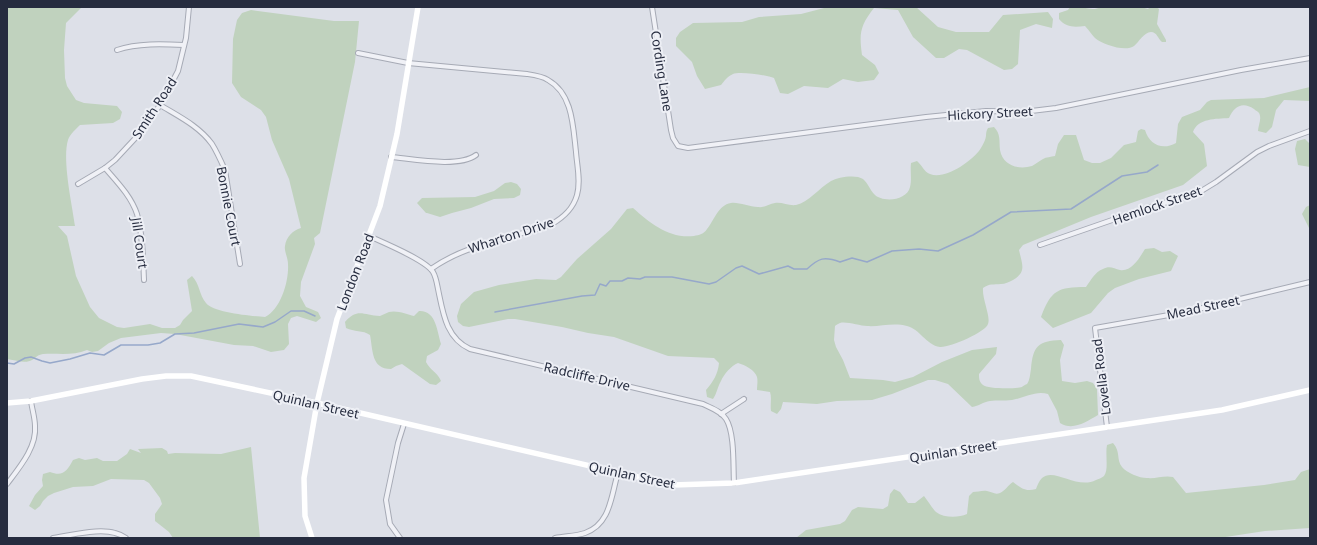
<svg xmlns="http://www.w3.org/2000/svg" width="1317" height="545" viewBox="0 0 1317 545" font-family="'Noto Sans',sans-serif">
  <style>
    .green { fill: #c0d2be }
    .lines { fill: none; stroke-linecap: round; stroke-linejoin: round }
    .stream { stroke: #96a8ca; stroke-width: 1.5 }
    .street-casing { stroke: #a6aab5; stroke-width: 6 }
    .street { stroke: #f0f1f6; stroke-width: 4 }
    .secondary { stroke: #fff; stroke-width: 5.5 }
    .labels { text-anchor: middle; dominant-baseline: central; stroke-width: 4; stroke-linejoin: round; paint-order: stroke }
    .street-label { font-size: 13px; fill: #262c3f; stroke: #edeff5 }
  </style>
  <rect width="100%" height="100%" fill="#dde0e8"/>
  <g class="green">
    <path d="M7 7H82L66 23 64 50 65 78 67 86 76 100 84 103 117 106 122 112 120 119 113 123 80 125C76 129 70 134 68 140 62 160 72 204 75 226H58L67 236 76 276 90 307 99 318 117 327 124 328 150 324 162 328H175L180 325 183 320 192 311 187 280 192 276C200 284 199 295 206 303 213 313 253 316 265 317 281 309 289 281 288 264 288 258 284 251 285 246 286 237 293 230 301 228L289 179 272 140 266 117 261 110 241 97 232 83 233 39 237 20 242 13 251 10 334 21H359L355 62 320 233 314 238 315 244 301 282 300 296 306 307 318 312 321 318 316 322 297 316 291 318 288 324 289 344 284 350 271 352 253 346 234 345 175 334 161 333 121 338 109 343 98 351 92 352 87 350C73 356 59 353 43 354 37 355 37 357 32 360 26 364 14 360 7 359Z"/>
    <path d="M828 7H916L938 27 956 32H989L1003 15 1048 12 1053 19 1052 28 1036 24 1020 30 1018 64 1012 69 1004 70 967 50 959 49 944 58H936L913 37 898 10 874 8C860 26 859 33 862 55L875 65 879 73 874 80 858 82 843 79 828 88 804 86 788 94 780 93 774 78C767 75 739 71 733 74 728 76 724 81 721 85L705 89 697 76 692 62 676 46V38L680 32 693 23 742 22 759 17 801 14Z"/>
    <path d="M1070 7C1073 7 1077 6 1080 7 1088 8 1093 11 1101 7H1141L1148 9 1150 7H1156L1159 9 1157 24 1166 40V42H1162C1158 39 1157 32 1151 32 1144 32 1139 42 1134 46 1126 52 1103 45 1095 38 1092 35 1089 30 1085 26 1075 27 1066 28 1059 19V13L1068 10Z"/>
    <path d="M1310 87V101L1284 100 1276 110 1272 127 1266 133 1258 131C1258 127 1261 120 1260 116 1260 112 1256 111 1254 109 1242 101 1234 107 1229 118 1216 119 1198 118 1193 132L1204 144 1207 166 1183 185 1091 217 1023 245 1019 250C1022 264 1027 272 1013 280 1009 282 1005 284 1001 284 993 285 990 283 983 288 982 299 991 317 988 324 986 332 949 348 940 347 926 345 920 329 907 326 893 322 880 327 867 326 860 326 846 321 840 323 838 324 836 325 835 326L834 340 836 347 843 360 850 378 883 380 895 382 913 377 942 362 972 350 997 347 996 354 979 374C979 378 979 382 983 385 987 389 1016 389 1022 387 1022 387 1026 384 1027 384 1030 380 1030 374 1031 369 1033 346 1038 341 1061 340L1064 345 1060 360 1062 381 1075 383 1087 381 1093 383 1097 389 1098 415C1086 422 1073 431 1060 423L1057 411 1048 394C1036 390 1024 398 1012 400 1004 401 997 400 990 401 983 402 979 406 972 407L948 384 935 380H928L892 394 872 400 837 401 817 404 783 402 781 409 777 414 771 411C770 404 772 398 770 392L757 390C757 386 758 381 757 377 755 370 745 365 738 363 731 366 724 374 721 381 717 388 717 393 713 399L707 397 706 390C713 382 718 374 719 363L714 358 668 356 614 337 588 333 562 327 515 319H508L469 327 463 326 458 322 457 316 461 304 474 292 499 285 536 279 556 280 561 277 577 259 611 229 627 209 633 208C650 223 669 239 694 236 699 235 704 234 707 229 714 221 718 205 731 203 739 202 749 207 758 207 764 208 769 204 775 203 782 202 789 206 796 205 809 202 819 188 831 181 838 177 856 174 863 179 868 183 870 190 874 194 882 203 907 201 910 187 912 180 910 171 911 163L917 161C922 165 924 172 930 174 945 180 970 162 979 151 981 148 984 143 985 140 987 135 985 133 988 128L994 127C1001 134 999 141 1000 150 1003 166 1019 170 1032 166 1036 164 1039 161 1043 159 1046 157 1051 157 1055 156L1058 144 1064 135H1076L1084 160 1092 163H1100L1111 158 1124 145 1136 142 1138 131 1141 129 1145 130C1149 144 1162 151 1176 143L1178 124 1182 117 1200 110 1207 102 1211 100 1264 98Z"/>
    <path d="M1305 139 1310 144V167L1298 165 1295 149 1297 141Z"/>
    <path d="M511 182 517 184 521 189 520 195 514 198 494 199 471 208 452 213 440 217 427 213H425H426L417 203 422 198 475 197 494 191 505 183Z"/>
    <path d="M1310 205V230L1302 214 1306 207Z"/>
    <path d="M1154 248 1162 252 1170 251 1178 256 1171 271 1139 279 1115 288 1108 293 1091 313 1053 328 1041 317C1051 290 1058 287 1086 287 1091 280 1095 272 1103 269 1110 265 1114 269 1120 270 1132 272 1140 257 1145 249Z"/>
    <path d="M419 311C436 310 437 331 441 344L438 350 427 356 426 362C430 370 438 373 441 381L436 385 430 384 402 364 396 366 391 369C371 369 373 350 370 335 363 330 354 332 346 328L345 322C358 307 364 316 380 316 383 315 386 313 389 312 397 310 407 314 414 316Z"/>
    <path d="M1113 443C1121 452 1116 460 1122 467 1127 473 1139 478 1147 478 1156 479 1164 475 1173 477L1186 493 1264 485 1295 480 1301 472 1310 469V528L1265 531 1219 538H796L806 530 840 524 845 521 852 510 858 507 883 509 888 506 890 494 894 489 900 492 908 503H915L924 496C928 501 932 508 936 512 944 518 958 518 967 514L969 496 973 492C977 492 983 490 987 491 992 492 995 495 1000 493 1005 491 1008 485 1013 482 1021 488 1025 492 1036 489 1037 486 1039 481 1042 478 1054 467 1077 490 1096 480 1098 479 1102 478 1104 476 1109 470 1105 454 1107 445Z"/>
    <path d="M251 447 260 538H173L169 532 155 521V514L162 504 160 498 149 483 144 480 111 479 93 486 73 487 54 493 48 496 43 501 40 506 35 510 29 506 35 495 43 486 42 480 43 474 50 472C63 477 67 471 73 460L79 458 85 460 97 458 103 461H117L127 454 130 449 141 453 138 449 162 448 167 451 168 454 175 453 221 454Z"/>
  </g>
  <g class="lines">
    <g class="stream">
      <path d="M495 312 582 296 595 295 600 284 606 286 610 281H622L628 278 640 279 645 277H672L709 284 716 282 736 268 742 266 759 274 788 266 794 269H807C819 258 824 256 840 262L852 258 867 262 892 251 919 249 938 251 973 235 1011 212 1071 209 1122 176 1147 172 1158 165"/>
      <path d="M7 363 14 364 25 358 31 357 42 361 50 363 70 359 90 353 104 355 121 345H148L160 343 175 334 194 333 239 324 263 327 275 322 291 311H304L315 316"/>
    </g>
    <g class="street-casing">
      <g id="street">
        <path d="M652 7 671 130 673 138 678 146 688 148 926 117 986 111 1023 112 1056 108 1241 70 1310 58"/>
        <path d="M117 50C138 43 162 44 184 45"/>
        <path d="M358 53 408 63 527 74C534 75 542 76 548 80 573 94 573 127 576 152 577 166 581 181 577 195 573 209 564 217 552 224 510 239 468 243 431 269"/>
        <path d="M160 105C178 116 199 126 212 144 217 152 221 161 225 170L240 264"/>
        <path d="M391 157C413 159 459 168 476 155"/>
        <path d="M105 168C117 182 131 196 137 214 143 235 143 259 144 280"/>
        <path d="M78 184 105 168 115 160 142 131 160 105 178 71 186 38 189 7"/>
        <path d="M369 236C382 242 426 260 433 272 436 277 437 284 438 289 443 313 446 338 470 349L703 404C711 408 721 411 726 419 735 433 733 467 734 483"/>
        <path d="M1040 245 1144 209 1198 193 1216 182 1257 152 1269 146 1310 131"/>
        <path d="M721 414 744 399"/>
        <path d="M1107 427 1095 328 1186 312 1310 282"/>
        <path d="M7 484C19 468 37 447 35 426 35 418 32 409 31 401"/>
        <path d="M53 538C70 535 99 528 115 533 119 534 123 536 126 538"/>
        <path d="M400 538 390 524 386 500 398 443 404 424"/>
        <path d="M555 538C565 536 576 536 585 533 611 524 611 495 618 473"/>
      </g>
    </g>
    <use href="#street" class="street"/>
    <g class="secondary">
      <path d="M7 403 31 401 142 379 166 376H191L317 403 673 485 734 483 1222 410 1310 390"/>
      <path d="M312 538 305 516 304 478 317 403 337 319 380 206 397 134 418 7"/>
    </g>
  </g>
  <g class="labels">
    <g class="street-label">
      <text transform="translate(662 71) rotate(81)">Cording Lane</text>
      <text transform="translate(154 108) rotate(-57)">Smith Road</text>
      <text transform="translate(990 113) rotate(-3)">Hickory Street</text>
      <text transform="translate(1157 205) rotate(-19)">Hemlock Street</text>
      <text transform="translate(229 206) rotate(79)">Bonnie Court</text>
      <text transform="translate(511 235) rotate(-18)">Wharton Drive</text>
      <text transform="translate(140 243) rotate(82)">Jill Court</text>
      <text transform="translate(355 272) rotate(-69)">London Road</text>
      <text transform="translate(1203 307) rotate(-12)">Mead Street</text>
      <text transform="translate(587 376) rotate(13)">Radcliffe Drive</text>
      <text transform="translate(1101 377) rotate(-97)">Lovella Road</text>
      <text transform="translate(316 404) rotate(13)">Quinlan Street</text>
      <text transform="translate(953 451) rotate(-9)">Quinlan Street</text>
      <text transform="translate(632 475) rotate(12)">Quinlan Street</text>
    </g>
  </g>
  <rect width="1317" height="545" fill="none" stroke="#262c3f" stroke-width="16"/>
</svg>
